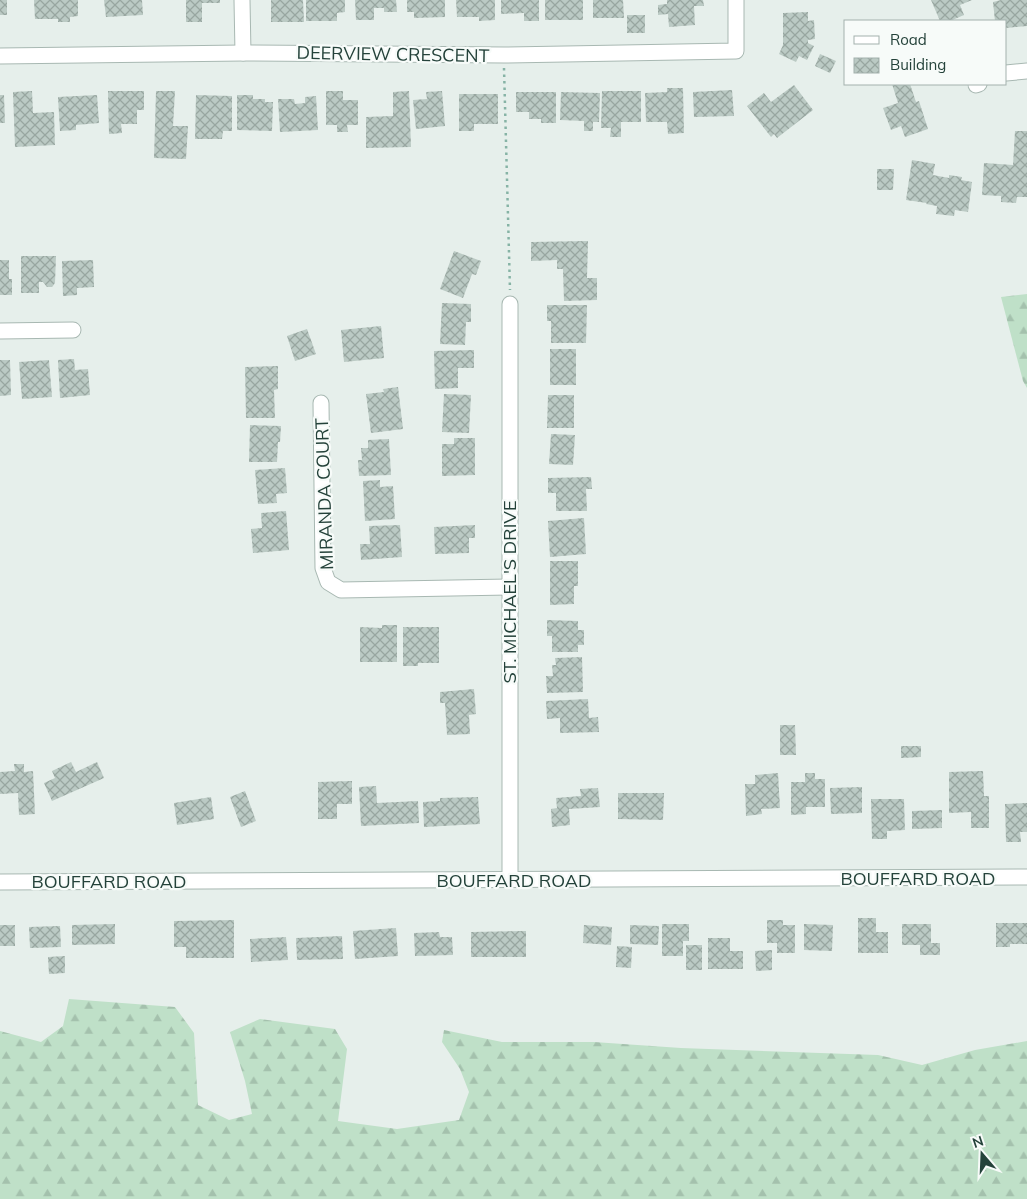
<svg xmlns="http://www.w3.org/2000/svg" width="1027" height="1199" viewBox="0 0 1027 1199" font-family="Mulish,sans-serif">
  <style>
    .forest { fill: url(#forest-firs) }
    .building { fill: url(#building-cross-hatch) }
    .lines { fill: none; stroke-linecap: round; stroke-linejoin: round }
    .minor-casing { stroke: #a8b8b2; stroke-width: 17 }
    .path { stroke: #86b3a5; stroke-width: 2.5; stroke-dasharray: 2.5 4; stroke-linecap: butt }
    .minor { stroke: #fff; stroke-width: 15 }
    .labels { text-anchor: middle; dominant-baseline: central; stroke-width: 4.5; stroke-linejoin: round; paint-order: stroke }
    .street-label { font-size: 18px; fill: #24423a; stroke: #f7fbf9 }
  </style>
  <defs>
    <pattern id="forest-firs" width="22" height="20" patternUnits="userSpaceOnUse" patternTransform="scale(1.25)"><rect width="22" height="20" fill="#bfe0c8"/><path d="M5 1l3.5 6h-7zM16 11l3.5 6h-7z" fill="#a4c1ad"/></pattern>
    <pattern id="building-cross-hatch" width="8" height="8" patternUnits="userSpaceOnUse" patternTransform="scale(1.25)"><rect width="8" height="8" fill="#bbcac4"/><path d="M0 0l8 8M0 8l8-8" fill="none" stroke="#98a6a0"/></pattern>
  </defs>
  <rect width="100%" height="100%" fill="#e6efeb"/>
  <g class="forest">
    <path d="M1027 294V388L1023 381 1001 297Z"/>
    <path d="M69 999 175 1007 194 1033 198 1105 229 1120 252 1114 245 1081 230 1032 260 1019 335 1029 347 1049 338 1121 397 1129 459 1120 469 1092 460 1069 442 1042 444 1030 502 1042H594L681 1048 878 1055 922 1065 975 1050 1027 1041V1199H0V1031L41 1042 63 1026Z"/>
  </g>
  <g class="building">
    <rect x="0" y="0" width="7" height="15"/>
    <path d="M34 0H78V16L70 17V22H58V19H35Z"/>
    <path d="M104 0H142L143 15 106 17Z"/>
    <path d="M186 0H220V3H202V22H186Z"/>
    <path d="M271 0H303L304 22H271Z"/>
    <path d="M306 0H345V12L337 13V21H306Z"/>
    <path d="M355 0H396L397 12H384V8H374V20H356Z"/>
    <path d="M407 0H445V17L414 18V12H407Z"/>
    <path d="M456 0H495V20L479 21V17H457Z"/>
    <path d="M501 0H539V21H524V13L501 14Z"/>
    <rect x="545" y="0" width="38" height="20"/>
    <path d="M593 0H623L624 18H593Z"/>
    <path d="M667 0H703L704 6H694L695 25 669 27 668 14 658 15V5L667 4Z"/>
    <path d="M931 0H972L960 5 964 15 950 21H940Z"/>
    <path d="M1001 0H1027V26L1006 28V21H995L993 2Z"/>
    <path d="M808 12V21L814 20 815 39 808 40V43L814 46 807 60 799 56 796 62 779 54 783 45V13Z"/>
    <rect x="627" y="15" width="18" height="18"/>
    <path d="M820 54 836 61 830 73 815 66Z"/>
    <path d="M892 84H910L916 102 919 101 928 129 905 137 901 126 891 130 883 108 898 103Z"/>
    <path d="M794 85 813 110 777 138 774 134 771 137 747 106 764 93 771 102Z"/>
    <path d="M667 88H683L684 133 668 134 667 122H646L645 93 667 92Z"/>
    <path d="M732 90 734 116 694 117 693 92Z"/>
    <path d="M32 91 33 113 54 112 55 145 15 147 13 92Z"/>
    <path d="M108 91H144V110H137V124H121L122 133 109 134Z"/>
    <path d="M156 91H175L173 126H188L186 159 154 158Z"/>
    <path d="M326 91H343V100H358V125H347L348 132H337V125H326Z"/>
    <path d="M409 91 411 147 366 148V117L393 116V92Z"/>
    <path d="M442 91 445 126 416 129 413 100 427 99 426 92Z"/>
    <path d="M602 91H641V122H621V137H610L611 128H601Z"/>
    <path d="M516 92H556V123H541V119H529V112H516Z"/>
    <path d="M561 92 600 93 599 122H593V131H584V121L560 120Z"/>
    <path d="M459 94H498V124H474V131H459Z"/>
    <path d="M0 95H4L5 123H0Z"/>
    <path d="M97 95 99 123 76 125V130L60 131 58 97Z"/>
    <path d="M196 95 232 96V131H223L222 139H195Z"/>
    <path d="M237 95H253V99H265V102H273L272 131 237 130Z"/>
    <path d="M316 96 318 130 280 132 278 99H294L295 104 305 103V97Z"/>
    <path d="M1015 131H1027V197H1017L1016 203 1001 202V196L982 195 984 163 1013 165Z"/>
    <path d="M912 160 935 164 933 175 949 178V175L962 177 961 180 972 182 968 212 955 210 954 216 936 214 937 206 926 204 927 203 906 200Z"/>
    <path d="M877 169H894L893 190H877Z"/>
    <path d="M588 241 587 278H597V300L564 301 563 269H557V260L531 261V242Z"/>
    <path d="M454 251 481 261 476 275 472 274 463 298 440 289Z"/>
    <path d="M21 256H56L55 283 52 287H47L43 282H39V293H21Z"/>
    <path d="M0 260H9V279H12V295H0Z"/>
    <path d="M93 260 94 287 77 288V295L63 296 62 261Z"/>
    <path d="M442 303 471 304V322H466L465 345 440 344Z"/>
    <path d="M547 305H587L586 343H551V321H547Z"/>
    <path d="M381 326 384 358 344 362 341 330Z"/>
    <path d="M307 329 316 354 295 361 287 336Z"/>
    <rect x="550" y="349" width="26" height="36"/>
    <path d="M474 350V368H458V388L435 389 434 351Z"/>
    <path d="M74 359 75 370 88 369 90 395 60 398 58 360Z"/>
    <path d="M0 360H10L11 395 0 396Z"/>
    <path d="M49 360 52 397 22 399 19 362Z"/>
    <path d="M278 366V389L274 390 275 418H246L245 367Z"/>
    <path d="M398 387 403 429 371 433 366 394 384 392 383 389Z"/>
    <path d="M444 394 471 395 469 433 442 432Z"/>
    <path d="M548 395H574V428H547Z"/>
    <path d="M250 425 281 426 280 442H278L277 462H249Z"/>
    <path d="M551 434 575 435 573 465 549 464Z"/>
    <path d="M454 438H475V475L442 476V444H454Z"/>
    <path d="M389 439 391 475 359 476 358 460H362L361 448H368V440Z"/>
    <path d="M285 468 287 493 276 494 277 503 258 504 255 470Z"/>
    <path d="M591 477 592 489H586L587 511H556V493H548V478Z"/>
    <path d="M380 480V487L393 486 395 519 365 521 363 481Z"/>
    <path d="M286 511 289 550 253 553 251 529 262 528 261 513Z"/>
    <path d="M584 518 586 554 550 557 548 521Z"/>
    <path d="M400 525 402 557 361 560 360 544H370L369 526Z"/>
    <path d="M475 525V538H469V553L435 554 434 527Z"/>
    <path d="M550 561H578V586H574V604L550 605Z"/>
    <path d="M547 620 578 621V630H584V645H578V652H552V636H547Z"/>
    <path d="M382 625H397V662H360V627L382 628Z"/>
    <path d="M403 627H439V663H418V666H403Z"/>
    <path d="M582 657 583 692 547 693 546 676H553L552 665H556L555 658Z"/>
    <path d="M474 689 476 714 469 715 470 734 447 735 445 703H440V692Z"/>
    <path d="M588 699 589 718 598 717 599 732 560 733V718L547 719 546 701Z"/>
    <path d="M780 725H795L796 755H780Z"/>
    <path d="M901 746H921V757L901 758Z"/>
    <path d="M71 762 76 772 97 762 104 778 52 801 44 783 55 778 52 771Z"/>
    <path d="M14 764H24V772L33 771 35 814 19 815 18 793 0 794V772L15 771Z"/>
    <path d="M983 771 984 796H989V828H971V812L949 813V772Z"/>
    <path d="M778 773 780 808 761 809 762 814 746 816 745 784H755V775Z"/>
    <path d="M805 773H815V779H825V807H806V814L791 815V782H805Z"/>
    <path d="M352 781V804H337V819H318V782Z"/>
    <path d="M376 786 377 803 418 801 419 823 361 826 359 787Z"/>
    <path d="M862 787V813L831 814 830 788Z"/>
    <path d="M598 788 600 807 569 809 570 825 552 827 551 809 557 808 556 798 581 796 580 789Z"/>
    <path d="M245 791 256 821 241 827 230 797Z"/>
    <path d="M618 793H664L663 820 618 819Z"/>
    <path d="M211 797 214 819 177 825 174 803Z"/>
    <path d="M478 797 480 824 424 827 423 802 440 801V798Z"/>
    <path d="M871 799H904L905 830 887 831V839H872Z"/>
    <path d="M1027 803V832H1020L1021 842H1006L1005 804Z"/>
    <path d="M942 810V828L912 829V811Z"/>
    <path d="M858 918H876V932H888V953H858Z"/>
    <path d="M234 920V958H186V947H174V921Z"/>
    <path d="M767 920H783V925H795V953H777V943H767Z"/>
    <path d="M996 923H1027V944H1010V947H996Z"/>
    <path d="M115 924V944L72 945V925Z"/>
    <path d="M662 924H689V941H683V956H662Z"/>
    <path d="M804 924 833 925 832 951 804 950Z"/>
    <path d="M902 924H931V943H940V955H920V945H902Z"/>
    <rect x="0" y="925" width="15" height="21"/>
    <path d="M584 925 612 927 611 945 583 943Z"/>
    <path d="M630 925 659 926 658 945 630 944Z"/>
    <path d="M60 926 61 947 30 948 29 927Z"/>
    <path d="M396 928 398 956 355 959 353 931Z"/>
    <path d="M526 931V957H471V932Z"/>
    <path d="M439 932 440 937H452L453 955 415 956 414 933Z"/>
    <path d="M342 936 343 959 297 960 296 938Z"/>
    <path d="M286 937 288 960 251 962 250 939Z"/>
    <path d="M708 938H730V951H743V969H708Z"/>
    <rect x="686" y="945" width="16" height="25"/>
    <path d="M617 946 632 947 631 968 616 967Z"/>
    <path d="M772 950V970L756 971 755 951Z"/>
    <path d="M65 956V973L49 974 48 957Z"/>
  </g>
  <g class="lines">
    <g class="minor-casing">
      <g id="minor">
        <path d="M242 0 243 53"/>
        <path d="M0 56 243 53 504 55 736 51V0"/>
        <path d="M1006 73 1027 71"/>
        <path d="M976 85 979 84"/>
        <path d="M510 304V880"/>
        <path d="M0 331 73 330"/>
        <path d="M321 403 323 568 328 582 341 590 509 587"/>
        <path d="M0 882 1027 877"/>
      </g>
    </g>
    <path class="path" d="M504 68 510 290"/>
    <use href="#minor" class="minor"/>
  </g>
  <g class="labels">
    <g class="street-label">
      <text transform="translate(393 54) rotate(1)">DEERVIEW CRESCENT</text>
      <text transform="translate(324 494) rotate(-92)">MIRANDA COURT</text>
      <text transform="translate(509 592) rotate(-90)">ST. MICHAEL'S DRIVE</text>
      <text x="918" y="878">BOUFFARD ROAD</text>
      <text x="514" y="880">BOUFFARD ROAD</text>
      <text x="109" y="881">BOUFFARD ROAD</text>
    </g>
  </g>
  <rect x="844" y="20" width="162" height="65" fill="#f7fbf9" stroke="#a3b1ad"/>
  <rect x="854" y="36" width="25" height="8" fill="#ffffff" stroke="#a3b1ad"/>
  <text x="890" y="45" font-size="15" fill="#24423a">Road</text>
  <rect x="854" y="58" width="25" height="15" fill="url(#building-cross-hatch)" stroke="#a3b1ad"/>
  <text x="890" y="70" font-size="15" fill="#24423a">Building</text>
  <g transform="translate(982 1154) rotate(341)" stroke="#f7fbf9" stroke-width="4" paint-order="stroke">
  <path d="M0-4L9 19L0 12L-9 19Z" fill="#24423a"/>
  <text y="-8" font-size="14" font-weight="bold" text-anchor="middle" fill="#24423a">N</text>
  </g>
</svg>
